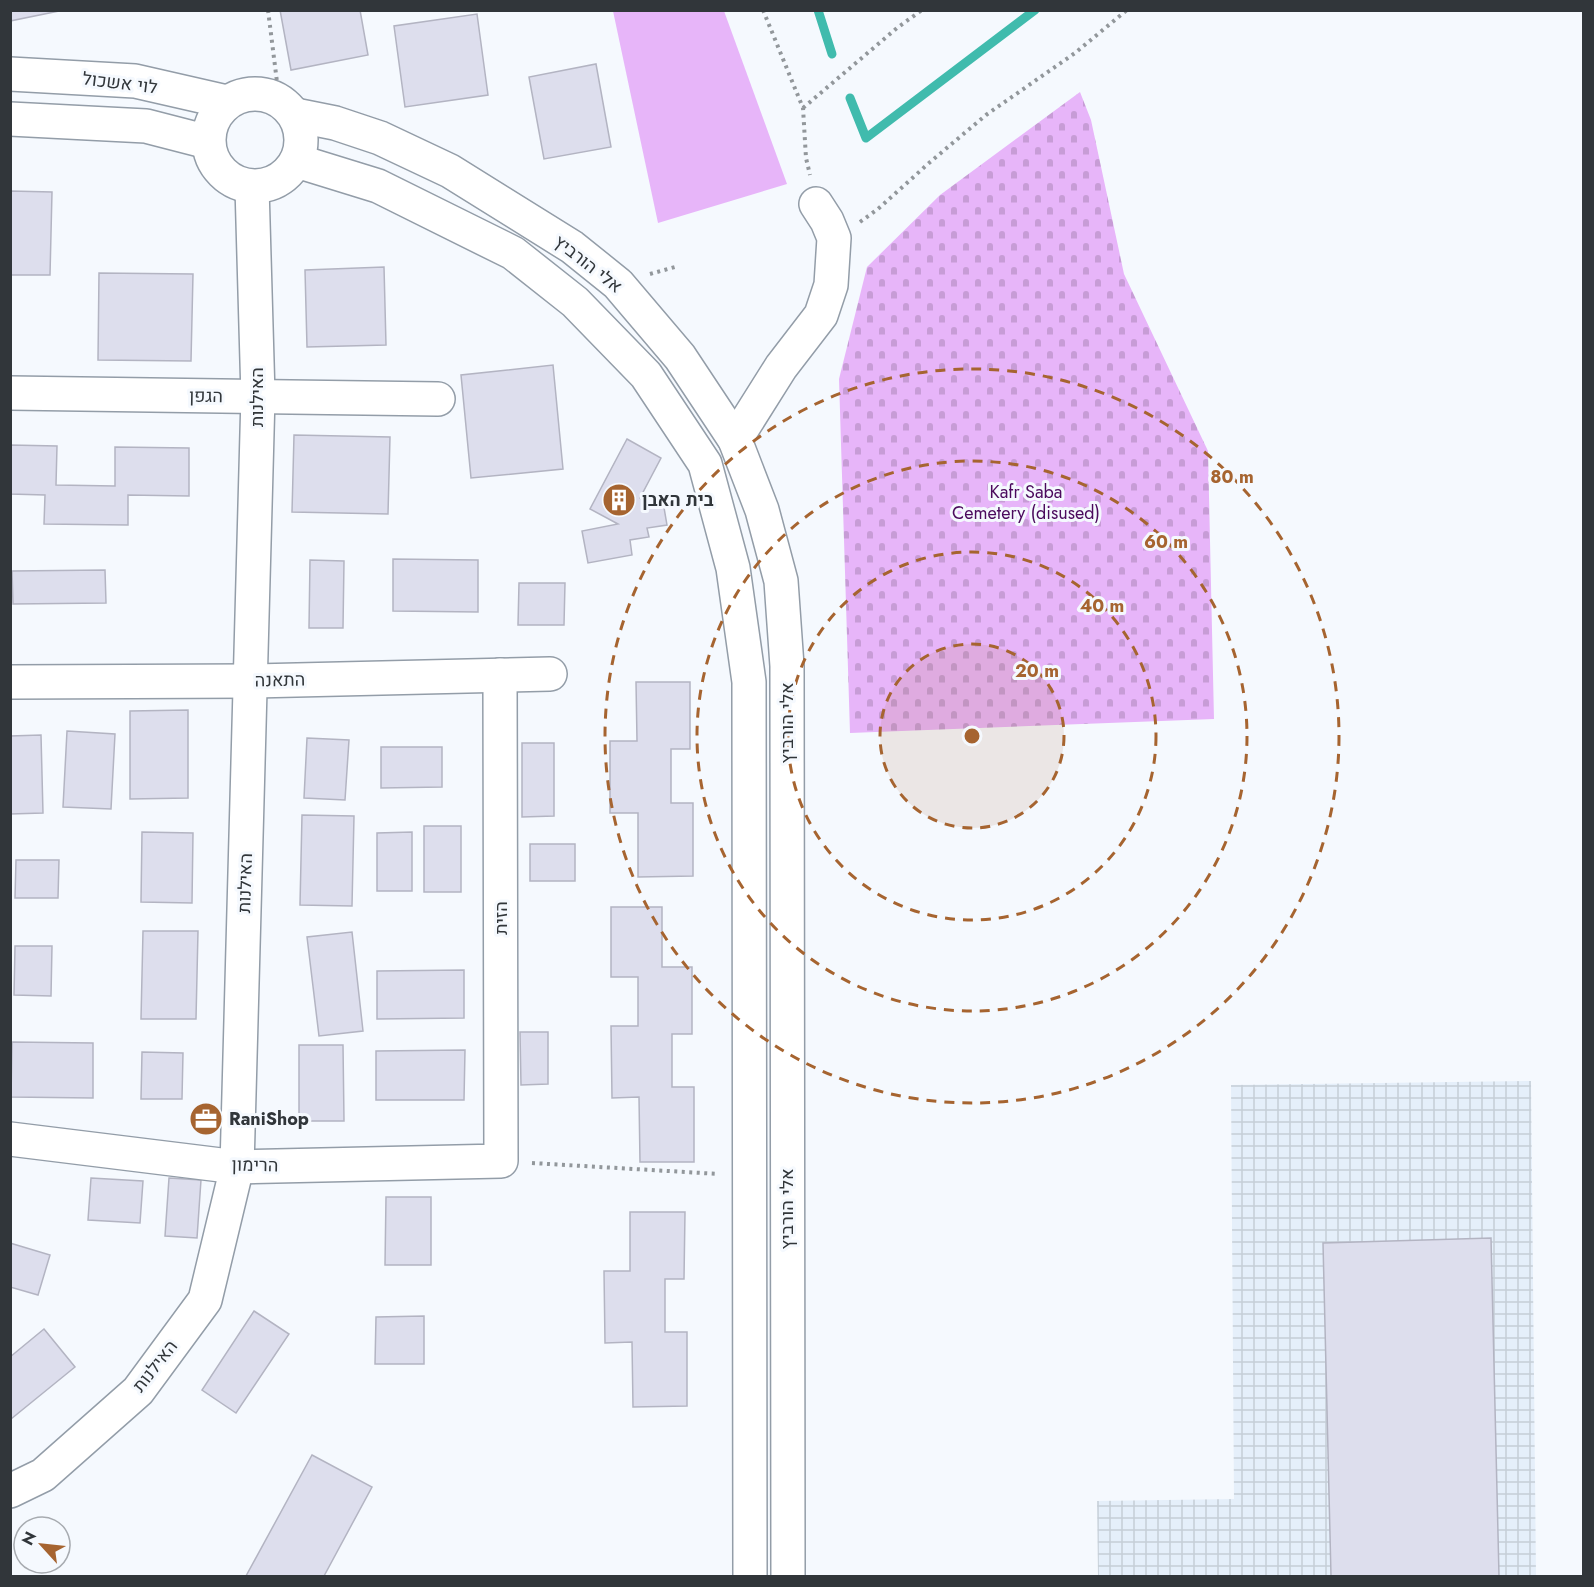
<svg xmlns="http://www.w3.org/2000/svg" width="1594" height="1587" viewBox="0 0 1594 1587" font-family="Jost,Heebo,sans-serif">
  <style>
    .industrial { fill: url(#industrial-grid) }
    .cemetery { fill: url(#cemetery-stones) }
    .pitch { fill: #e7b5f9 }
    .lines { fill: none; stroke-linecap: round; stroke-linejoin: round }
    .stream { stroke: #40bbad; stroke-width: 9 }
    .building { fill: #dddeed; stroke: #b3b4c2; stroke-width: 1.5 }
    .minor-casing { stroke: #939da8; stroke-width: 36 }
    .path { stroke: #92979b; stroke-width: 4; stroke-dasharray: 3 4.5; stroke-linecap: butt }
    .minor { stroke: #fff; stroke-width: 33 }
    .ring { fill: none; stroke: #a66430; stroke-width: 3; stroke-dasharray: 10 8 }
    .labels { text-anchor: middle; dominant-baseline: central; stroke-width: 6; stroke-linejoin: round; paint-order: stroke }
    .street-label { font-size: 18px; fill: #31363a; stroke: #f5f9fe }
    .park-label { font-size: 18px; fill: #4b0a5d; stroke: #f5f9fe }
    .poi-label { font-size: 18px; font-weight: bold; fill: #31363a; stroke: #f5f9fe; text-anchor: start }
    .centre { fill: #a66430; stroke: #f5f9fe; stroke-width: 3 }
    .ring-label { font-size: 18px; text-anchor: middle; font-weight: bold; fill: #a66430; stroke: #f5f9fe; stroke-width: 6; stroke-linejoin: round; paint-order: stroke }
  </style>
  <defs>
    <pattern id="industrial-grid" width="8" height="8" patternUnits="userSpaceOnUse" patternTransform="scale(1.5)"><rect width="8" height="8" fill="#e5effa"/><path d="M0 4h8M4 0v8" fill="none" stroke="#c5ced7"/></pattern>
    <pattern id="cemetery-stones" width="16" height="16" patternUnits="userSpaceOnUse" patternTransform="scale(1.5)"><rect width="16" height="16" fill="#e7b5f9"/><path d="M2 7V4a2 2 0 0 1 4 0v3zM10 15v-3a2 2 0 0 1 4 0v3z" fill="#c79cd6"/></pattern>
  </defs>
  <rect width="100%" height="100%" fill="#f5f9fe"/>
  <path class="industrial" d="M1531 1081 1536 1576H1098L1097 1501 1234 1499 1231 1085Z"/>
  <path class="cemetery" d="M1080 92 1091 120 1124 274 1208 451 1214 719 850 733 839 379 867 267 940 195Z"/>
  <path class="pitch" d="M613 11H724L787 184 658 223Z"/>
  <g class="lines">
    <g class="stream">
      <path d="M818 10 832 54"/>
      <path d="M850 98 866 138 1035 10"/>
    </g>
  </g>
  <g class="building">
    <path d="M10 10H64L10 21Z"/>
    <path d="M280 10H360L368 55 291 70Z"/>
    <path d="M477 14 488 95 405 107 394 26Z"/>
    <path d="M596 64 611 147 544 159 529 77Z"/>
    <path d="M10 191 52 192 50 275H10Z"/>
    <path d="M384 267 386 345 307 347 305 270Z"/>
    <path d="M99 273 193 274 191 361 98 360Z"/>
    <path d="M553 365 563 469 471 478 461 375Z"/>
    <path d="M294 435 390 437 388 514 292 512Z"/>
    <path d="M627 439 661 458 640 498 648 503 662 496 667 525 647 528 649 537 630 540 632 555 588 563 582 531 618 524 590 509Z"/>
    <path d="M10 445 57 446 56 485 115 486V447L189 448V496L128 495V525L44 524 45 495 10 494Z"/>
    <path d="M393 559 478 560V612L393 611Z"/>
    <path d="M310 560 344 561 343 628H309Z"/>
    <path d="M105 570 106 603 13 604 12 571Z"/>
    <path d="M519 583H565L564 625H518Z"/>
    <path d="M636 682H690V749H671V803H693V876L638 877V813H610V741H637Z"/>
    <path d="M188 710V798L130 799V711Z"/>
    <path d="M67 731 115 734 111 809 63 807Z"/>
    <path d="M41 735 43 813 10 814V736Z"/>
    <path d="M307 738 349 740 345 800 304 798Z"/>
    <path d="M522 743H554V816L522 817Z"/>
    <path d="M381 747H442V787L381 788Z"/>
    <path d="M302 815 354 816 352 906 300 905Z"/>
    <rect x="424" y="826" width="37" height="66"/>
    <path d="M142 832 193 833 192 903 141 902Z"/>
    <path d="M412 832V891H377V833Z"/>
    <rect x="530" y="844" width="45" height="37"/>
    <path d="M16 860H59L58 898H15Z"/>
    <path d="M611 907H662V967H692V1034H672V1087H694V1162H640L639 1097 612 1098 611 1026H638V977H611Z"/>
    <path d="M143 931H198L196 1019H141Z"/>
    <path d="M352 932 363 1031 319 1036 307 937Z"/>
    <path d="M15 946H52L51 996 14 995Z"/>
    <path d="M464 970V1018L377 1019V971Z"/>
    <path d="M520 1032H548V1084L521 1085Z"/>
    <path d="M12 1042 93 1043V1098L11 1097Z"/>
    <path d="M299 1045H343L344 1121H299Z"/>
    <path d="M465 1050 464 1100H376V1051Z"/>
    <path d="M142 1052 183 1053 182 1099H141Z"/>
    <path d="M91 1178 143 1181 140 1223 88 1220Z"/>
    <path d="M169 1178 201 1180 197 1238 165 1236Z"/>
    <path d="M386 1197H431V1265H385Z"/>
    <path d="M630 1212H685L684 1279H665V1332H687V1406L633 1407 632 1342 605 1343 604 1271H630Z"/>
    <path d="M1491 1238 1499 1576H1331L1323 1243Z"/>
    <path d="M10 1243 50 1255 38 1295 10 1287Z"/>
    <path d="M254 1311 289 1334 236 1413 202 1390Z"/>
    <path d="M424 1316V1364H375L376 1317Z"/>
    <path d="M44 1329 75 1367 11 1419 10 1357Z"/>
    <path d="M312 1455 372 1487 324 1576H246Z"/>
  </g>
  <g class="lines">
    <g class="minor-casing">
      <g id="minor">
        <path d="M10 74 135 81 227 102"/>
        <circle cx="255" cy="140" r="46"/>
        <path d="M295 115 335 123 380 138 450 171 572 247 618 284 680 357 735 440 762 510 781 581 787 666 788 1576"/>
        <path d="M10 119 146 126 208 142"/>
        <path d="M297 161 378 186 513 253 575 302 646 375 705 464 733 568 749 682 750 1576"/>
        <path d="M10 393 438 399"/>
        <path d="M735 440 781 367 821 315 831 285 834 238 827 221 816 204"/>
        <path d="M10 682 251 681 550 674"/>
        <path d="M10 1139 237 1167 501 1161 500 675"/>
        <path d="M10 1491 43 1475 138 1391 205 1300 237 1167 258 396 252 187"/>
      </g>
    </g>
    <g class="path">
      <path d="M268 10 278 90"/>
      <path d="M763 10 803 108 806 158 810 175"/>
      <path d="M803 108 897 28 922 10"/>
      <path d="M860 222 878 209 929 163 986 115 1075 53 1127 10"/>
      <path d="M650 274 675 267"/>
      <path d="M532 1163 719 1174"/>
    </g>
    <use href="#minor" class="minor"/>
  </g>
  <circle cx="972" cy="736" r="92" fill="#a66430" fill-opacity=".12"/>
  <g class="ring">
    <circle cx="972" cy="736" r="92"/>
    <circle cx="972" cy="736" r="184"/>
    <circle cx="972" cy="736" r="275"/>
    <circle cx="972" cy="736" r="367"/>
  </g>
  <defs>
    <g id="building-disc" transform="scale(1.725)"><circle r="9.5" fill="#a66430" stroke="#f5f9fe"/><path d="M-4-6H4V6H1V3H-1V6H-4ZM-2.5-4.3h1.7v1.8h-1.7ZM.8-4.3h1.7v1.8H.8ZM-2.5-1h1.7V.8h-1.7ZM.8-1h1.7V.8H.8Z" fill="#fff"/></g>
    <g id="office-disc" transform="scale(1.725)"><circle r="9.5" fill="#a66430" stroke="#f5f9fe"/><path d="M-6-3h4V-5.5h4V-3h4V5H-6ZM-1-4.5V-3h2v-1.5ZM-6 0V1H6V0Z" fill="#fff"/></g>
  </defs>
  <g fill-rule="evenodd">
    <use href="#building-disc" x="619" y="500"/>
    <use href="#office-disc" x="206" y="1119"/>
  </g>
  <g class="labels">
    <g class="street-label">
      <text transform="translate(120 83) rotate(7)">לוי אשכול</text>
      <text transform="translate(588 264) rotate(38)">אלי הורביץ</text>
      <text transform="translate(206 396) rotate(1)">הגפן</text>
      <text transform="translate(257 397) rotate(-90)">האילנות</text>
      <text transform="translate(280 680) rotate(-1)">התאנה</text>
      <text transform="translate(787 723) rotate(-90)">אלי הורביץ</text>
      <text transform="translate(245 883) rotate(-88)">האילנות</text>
      <text transform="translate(501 918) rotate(-90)">הזית</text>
      <text transform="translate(255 1165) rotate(1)">הרימון</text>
      <text transform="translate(787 1209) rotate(-90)">אלי הורביץ</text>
      <text transform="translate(155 1366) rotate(-52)">האילנות</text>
    </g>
    <g class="park-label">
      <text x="1026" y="492">Kafr Saba<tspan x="1026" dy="21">Cemetery (disused)</tspan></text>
    </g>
    <g class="poi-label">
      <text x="642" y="500">בית האבן</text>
      <text x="229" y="1119">RaniShop</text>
    </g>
  </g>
  <circle cx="972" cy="736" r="9" class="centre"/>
  <g class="ring-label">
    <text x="1232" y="483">80 m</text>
    <text x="1166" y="548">60 m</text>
    <text x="1102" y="612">40 m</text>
    <text x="1037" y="677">20 m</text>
  </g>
  <rect width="1594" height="1587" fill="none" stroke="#31363a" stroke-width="24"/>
  <g transform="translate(42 1545) rotate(297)"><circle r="28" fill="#f5f9fe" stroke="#a7abb0" stroke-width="1.5"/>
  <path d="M0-4.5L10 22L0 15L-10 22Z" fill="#a66430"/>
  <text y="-9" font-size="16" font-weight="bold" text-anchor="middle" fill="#31363a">N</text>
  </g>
</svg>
